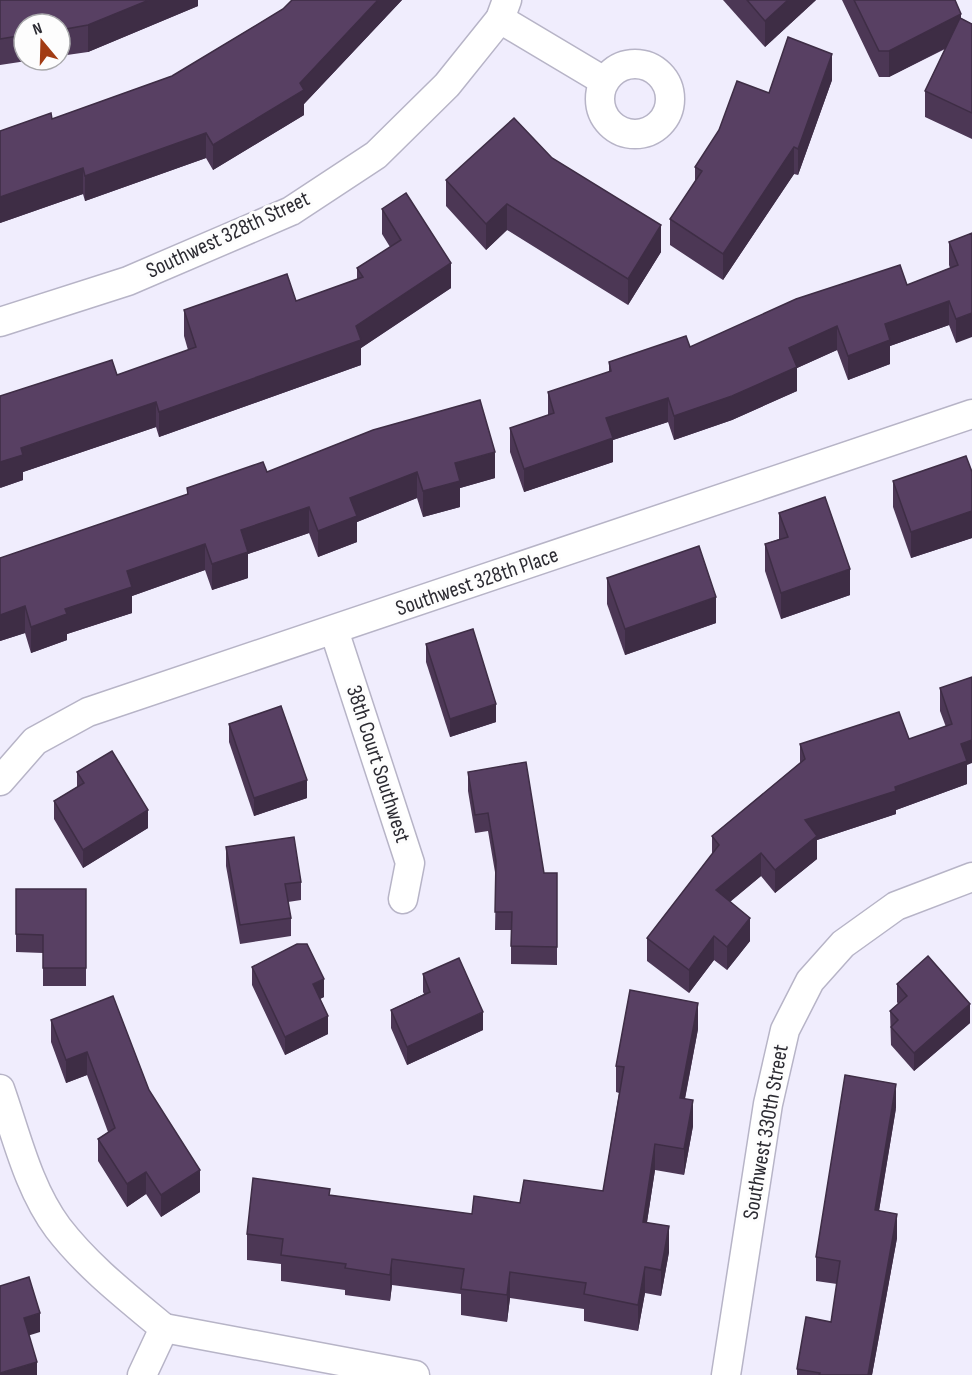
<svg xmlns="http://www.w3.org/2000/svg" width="972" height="1375" viewBox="0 0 972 1375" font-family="'Sofia Sans Condensed',sans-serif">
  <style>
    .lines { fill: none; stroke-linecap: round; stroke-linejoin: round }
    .minor-casing { stroke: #b7b4c7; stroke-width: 31 }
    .minor { stroke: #fff; stroke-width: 28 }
    .wall { fill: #4c3755 }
    .shaded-wall { fill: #3e2d45 }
    .building { fill: #584063; stroke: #3e2d45; stroke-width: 1.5 }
    .labels { text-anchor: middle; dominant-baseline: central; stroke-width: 6; stroke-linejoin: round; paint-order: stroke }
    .street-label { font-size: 22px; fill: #2c2b32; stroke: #fdfdfd }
  </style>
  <rect width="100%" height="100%" fill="#f0edfd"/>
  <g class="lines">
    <g class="minor-casing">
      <g id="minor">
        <path d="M500 19 604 81"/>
        <circle cx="635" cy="99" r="35"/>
        <path d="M0 322 128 281 291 211 376 155 447 85 500 19 507 0"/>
        <path d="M334 630 410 863 403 899"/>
        <path d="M0 781 35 741 88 712 972 414"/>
        <path d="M0 1089C16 1134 28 1188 58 1228 88 1267 127 1297 164 1328L142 1375"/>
        <path d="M164 1328 415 1375"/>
        <path d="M726 1375 768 1104 785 1030 810 981 843 944 896 906 972 877"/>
      </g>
    </g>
    <use href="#minor" class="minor"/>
  </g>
  <g class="wall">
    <path d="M0 0H198V6L88 52 60 56V24H24V60H33L0 65Z"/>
    <path d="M292 0H402L304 104V115L213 170 206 158 85 201 83 194 0 223V131L52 119 172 76 283 9Z"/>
    <path d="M723 0H816L765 47Z"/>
    <path d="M842 0H955L961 18 972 24V139L925 117V91L945 49 889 77H879Z"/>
    <path d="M832 80 798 175 794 174 723 280 670 245V219L695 182V167L769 93Z"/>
    <path d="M552 158 661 252 628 305 507 230 486 250 446 206V180Z"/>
    <path d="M382 209 451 288 361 348V365L159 437 156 427 23 472V480L0 488 117 375 188 350 184 336V310L296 301 357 280V268L390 247 382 234Z"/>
    <path d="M972 233 956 343 949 325 890 346V364L848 380 837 350 797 368V391L732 420 674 440 668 422 613 440V462L524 492 510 452V428L548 415V392L609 372V362L690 347 907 285 950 268 949 265V242Z"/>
    <path d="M373 430 495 478 460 488V507L423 517 417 498 357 522V542L318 557 309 533 248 554V578L212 590 205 570 132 596V613L67 634V640L31 653 25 633 0 641V558L187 495V488L267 472Z"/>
    <path d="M971 472 972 538 911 558 893 507V481Z"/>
    <path d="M779 513 850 595 781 619 765 571V544L779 539Z"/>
    <path d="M607 578 716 623 625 655 607 604Z"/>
    <path d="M426 644 496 722 450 737 426 662Z"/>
    <path d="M940 688 967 765V784L896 810V814L817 840V859L775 893 761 876 730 902 750 941 727 970 714 960 689 993 647 961V938L712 854V836L800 763V744L909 739 946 727 940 711Z"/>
    <path d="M229 724 307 798 254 816 229 742Z"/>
    <path d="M77 772 148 828 83 868 54 819V801L77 787Z"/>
    <path d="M468 772 544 873H557V965L511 964V930H495L496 878 488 831 475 833 468 791Z"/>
    <path d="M226 847 301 882V900L288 902 291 918V936L240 944 226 866Z"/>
    <path d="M16 889H86V986H43V953L16 952Z"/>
    <path d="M252 967 324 997 320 999 328 1034 285 1055 252 985Z"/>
    <path d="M423 974 483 1030 407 1065 391 1028V1010L424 994 423 992Z"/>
    <path d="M897 984 970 1023 914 1071 891 1045 890 1011 898 1004 897 1002Z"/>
    <path d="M51 1020 149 1090 200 1192 161 1217 146 1194 127 1207 98 1161V1139L108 1132 87 1075 66 1083 51 1042Z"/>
    <path d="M698 1029 685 1099 693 1126 684 1175 655 1170 647 1222 669 1252 661 1296 645 1293 638 1331 584 1321V1309L510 1298 507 1322 461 1315V1294L392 1285 390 1301 345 1295V1290L281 1281V1264L247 1260V1234L330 1195 472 1214 520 1203 603 1191 619 1093 616 1092V1066Z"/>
    <path d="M896 1108 879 1211 897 1238 872 1375H797V1369L831 1322 837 1284 816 1281V1257Z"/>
  </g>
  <g class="shaded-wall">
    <path d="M149 0H198V6L88 52V25Z"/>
    <path d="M378 0H402L304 104V115L213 170V145L300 83Z"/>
    <path d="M788 0H816L765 47V21Z"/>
    <path d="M961 14V40L889 77V51Z"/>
    <path d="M832 54V80L798 175V149Z"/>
    <path d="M206 133V158L85 201V176Z"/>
    <path d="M794 147V174L723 280V254Z"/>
    <path d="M83 168V194L0 223V197Z"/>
    <path d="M507 204V230L486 250V224Z"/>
    <path d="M661 225V252L628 305V279Z"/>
    <path d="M451 263V288L361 348V365L159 437V412L356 326Z"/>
    <path d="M949 301V325L890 346V364L848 380V356L885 324Z"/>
    <path d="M972 313V337L956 343V319Z"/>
    <path d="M837 326V350L797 368V391L732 420 674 440V416L789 348Z"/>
    <path d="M668 398V422L613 440V462L524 492V469L606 418Z"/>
    <path d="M156 402V427L23 472V480L0 488V462L21 448Z"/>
    <path d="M495 452V478L460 488V507L423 517V491L455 463Z"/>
    <path d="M417 472V498L357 522V542L318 557V531L350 498Z"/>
    <path d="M309 507V533L248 554V578L212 590V564L241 530Z"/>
    <path d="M972 511V538L911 558V532Z"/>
    <path d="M205 544V570L132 596V613L67 634V640L31 653V627L65 609 127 571Z"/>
    <path d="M850 569V595L781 619V593Z"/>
    <path d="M716 597V623L625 655V629Z"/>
    <path d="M25 606V633L0 641V615Z"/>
    <path d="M496 704V722L450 737V719Z"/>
    <path d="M972 740V763L967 765V784L896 810V814L817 840V859L775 893V870L805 820 895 787 961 744Z"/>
    <path d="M307 780V798L254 816V798Z"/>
    <path d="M148 810V828L83 868V850Z"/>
    <path d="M761 853V876L716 913V890Z"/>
    <path d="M750 918V941L727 970V947Z"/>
    <path d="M714 936V960L689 993V970Z"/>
    <path d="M324 979V997L313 1002V984Z"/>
    <path d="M698 1003V1029L680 1124V1098Z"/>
    <path d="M970 1004V1023L914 1071V1053Z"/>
    <path d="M483 1012V1030L407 1065V1047Z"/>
    <path d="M328 1016V1034L285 1055V1037Z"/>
    <path d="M87 1052V1075L66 1083V1060Z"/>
    <path d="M896 1084V1108L875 1234V1210Z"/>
    <path d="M693 1100V1126L684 1175V1149Z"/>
    <path d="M655 1144V1170L643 1248V1222Z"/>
    <path d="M200 1170V1192L161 1217V1195Z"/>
    <path d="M146 1172V1194L127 1207V1184Z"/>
    <path d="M897 1214V1238L872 1375H868Z"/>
    <path d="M669 1226V1252L661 1296V1270Z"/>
    <path d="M392 1259V1285L390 1301V1275Z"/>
    <path d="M645 1267V1293L638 1331V1305Z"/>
    <path d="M510 1272V1298L507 1322V1295Z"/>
    <path d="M40 1313V1332L24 1337V1318Z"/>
    <path d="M37 1362V1375H0V1373Z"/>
  </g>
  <g class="building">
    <path d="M0 0H149L88 25 60 30V24H24V35L0 39Z"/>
    <path d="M292 0H378L300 83 304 90 213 145 206 133 85 176 83 168 0 197V131L51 113 52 119 172 76 283 9Z"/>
    <path d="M747 0H788L765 21Z"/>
    <path d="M854 0H955L961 14 889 51H879Z"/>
    <path d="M960 18 972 24V113L925 91Z"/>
    <path d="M788 37 832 54 798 149 794 147 723 254 670 219 702 171 695 167 719 130 737 81 769 93Z"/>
    <path d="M514 118 552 158 661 225 628 279 507 204 486 224 446 180Z"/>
    <path d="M406 193 451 263 356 326 361 340 159 412 156 402 21 448 23 455 0 462V396L112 360 117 375 196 347 184 310 287 274 296 301 363 277 357 268 401 240 382 209Z"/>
    <path d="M972 233V313L956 319 949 301 885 324 890 340 848 356 837 326 789 348 797 367 732 396 674 416 668 398 606 418 613 438 524 469 510 428 554 413 548 392 611 371 609 362 686 336 690 347 796 299 900 265 907 285 958 265 949 242Z"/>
    <path d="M480 400 495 452 455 463 460 481 423 491 417 472 350 498 357 516 318 531 309 507 241 530 248 552 212 564 205 544 127 571 132 587 65 609 67 614 31 627 25 606 0 615V558L188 494 187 488 263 462 267 472 373 430Z"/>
    <path d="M966 456 972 472V511L911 532 893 481Z"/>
    <path d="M825 497 850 569 781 593 765 544 788 537 779 513Z"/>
    <path d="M699 546 716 597 625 629 607 578Z"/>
    <path d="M473 629 496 704 450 719 426 644Z"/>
    <path d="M972 677V740L961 744 967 761 895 787 896 791 805 820 817 836 775 870 761 853 716 890 750 918 727 947 714 936 689 970 647 938 719 845 712 836 805 759 800 744 899 712 909 739 952 724 940 688Z"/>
    <path d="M281 706 307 780 254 798 229 724Z"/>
    <path d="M112 751 148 810 83 850 54 801 84 783 77 772Z"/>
    <path d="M526 762 544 873H557V947L511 946 512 912H495L496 861 488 813 475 815 468 772Z"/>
    <path d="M294 837 301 882 285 884 291 918 240 925 226 847Z"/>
    <path d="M16 889H86V968H43V935L16 934Z"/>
    <path d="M297 944H307L324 979 313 984 328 1016 285 1037 252 967Z"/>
    <path d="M928 956 970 1004 914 1053 891 1027 898 1020 890 1011 907 996 897 984Z"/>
    <path d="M459 958 483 1012 407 1047 391 1010 430 992 423 974Z"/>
    <path d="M630 990 698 1003 680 1098 693 1100 684 1149 655 1144 643 1222 669 1226 661 1270 645 1267 638 1305 584 1294 586 1283 510 1272 507 1295 461 1289 464 1269 392 1259 390 1275 345 1268 346 1264 281 1255 283 1239 247 1234 253 1178 330 1189 329 1195 472 1214 474 1196 520 1203 524 1180 603 1191 624 1067 616 1066Z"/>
    <path d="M113 996 149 1090 200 1170 161 1195 146 1172 127 1184 98 1139 115 1128 87 1052 66 1060 51 1020Z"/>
    <path d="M845 1075 896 1084 875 1210 897 1214 868 1375H819L820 1373 797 1369 806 1317 831 1322 840 1261 816 1257Z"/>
    <path d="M29 1277 40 1313 24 1318 37 1362 0 1373V1286Z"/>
  </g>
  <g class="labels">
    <g class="street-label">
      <text transform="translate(228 235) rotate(-25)">Southwest 328th Street</text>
      <text transform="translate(477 582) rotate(-19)">Southwest 328th Place</text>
      <text transform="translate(378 764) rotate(72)">38th Court Southwest</text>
      <text transform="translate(766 1132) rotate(-80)">Southwest 330th Street</text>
    </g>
  </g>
  <g transform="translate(42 42) rotate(341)"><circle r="28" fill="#fdfdfd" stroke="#a9a9ac" stroke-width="1.5"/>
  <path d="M0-4.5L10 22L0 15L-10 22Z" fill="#a23c14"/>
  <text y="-9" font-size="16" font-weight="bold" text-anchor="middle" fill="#2c2b32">N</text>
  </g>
</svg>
